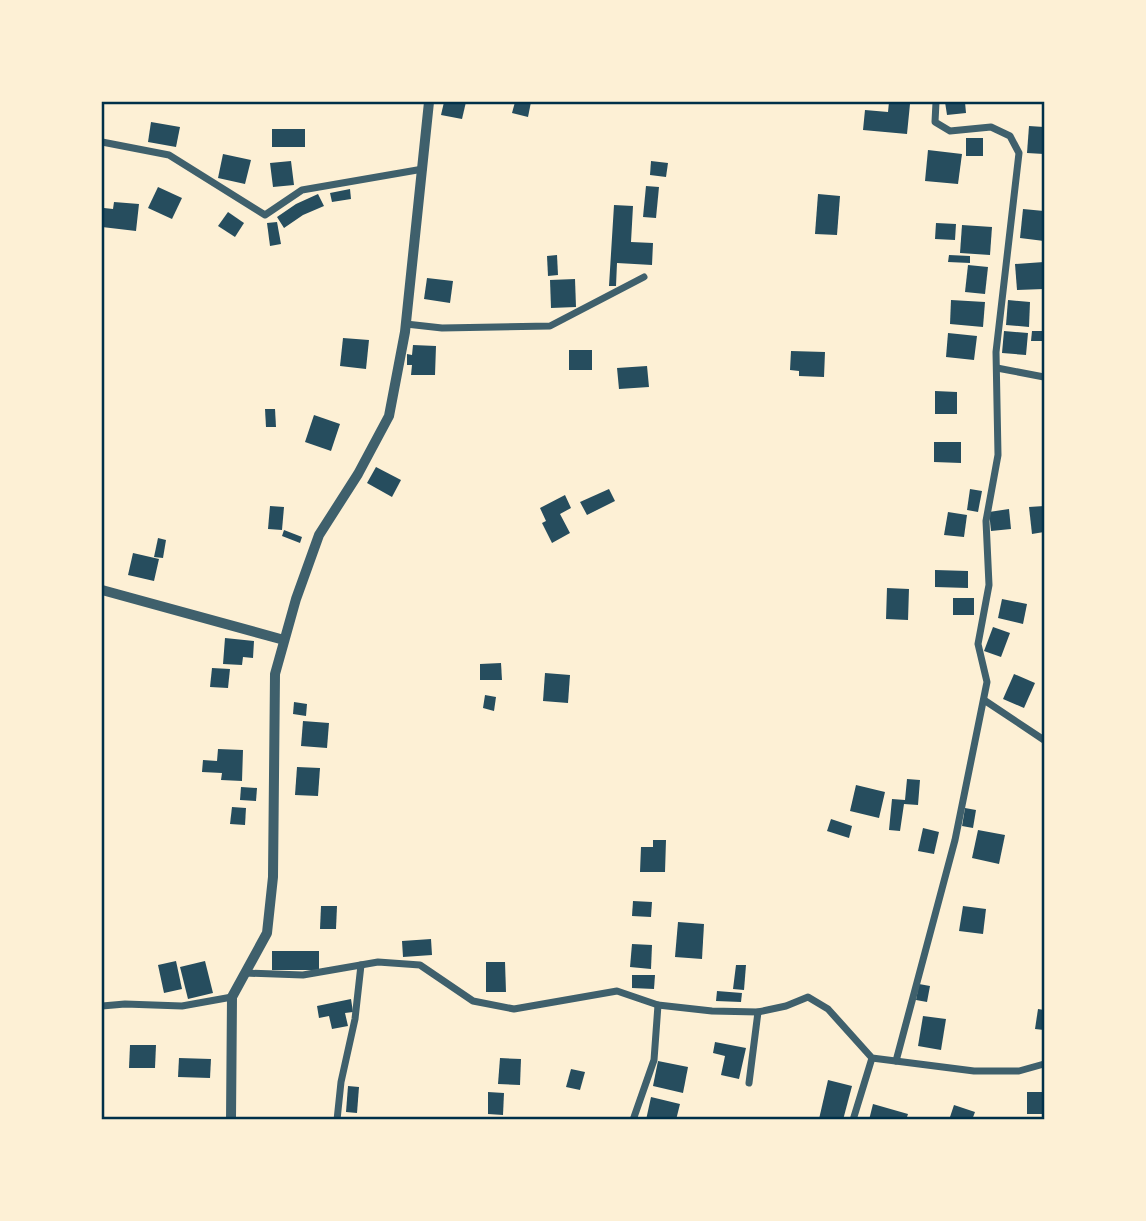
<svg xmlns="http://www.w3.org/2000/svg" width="1146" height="1221" viewBox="0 0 1146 1221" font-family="'Space Grotesk',sans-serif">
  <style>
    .building { fill: #264d5e }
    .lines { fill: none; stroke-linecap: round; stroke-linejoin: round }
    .minor { stroke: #3f606c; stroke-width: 7 }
    .tertiary { stroke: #3f606c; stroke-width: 10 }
    .neatline { fill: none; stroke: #003049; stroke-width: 2.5 }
  </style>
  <rect width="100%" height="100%" fill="#fdf0d5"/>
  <g class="building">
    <path d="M444 102H466L462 119 441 115Z"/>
    <path d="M515 102H531L528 117 512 113Z"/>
    <path d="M889 102 910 104 907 134 863 130 865 110 888 112Z"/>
    <path d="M945 102H965L966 113 947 115Z"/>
    <path d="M151 122 180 127 176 147 148 142Z"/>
    <path d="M1029 126 1044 127V154L1027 153Z"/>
    <rect x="272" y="129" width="33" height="18"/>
    <rect x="966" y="138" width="17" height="18"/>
    <path d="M928 150 962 154 958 184 925 181Z"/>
    <path d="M223 154 251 160 245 184 218 178Z"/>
    <path d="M291 161 294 185 273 187 270 163Z"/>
    <path d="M651 161 668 163 666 177 650 175Z"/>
    <path d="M646 186 659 187 656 218 643 217Z"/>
    <path d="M158 187 182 198 172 219 148 208Z"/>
    <path d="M350 189 351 199 332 202 330 193Z"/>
    <path d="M318 194 324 206 303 215 284 228 277 217 296 204Z"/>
    <path d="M818 194 840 196 837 235 815 234Z"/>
    <path d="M114 202 139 204 136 231 102 227 104 208 113 209Z"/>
    <path d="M614 205 633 206 631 242 653 243 652 265 617 263 616 286H609Z"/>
    <path d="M1023 209 1044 211V241L1020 238Z"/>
    <path d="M228 212 244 223 235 237 218 226Z"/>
    <path d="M277 222 281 244 270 246 267 223Z"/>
    <path d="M936 223 956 224 955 240 935 239Z"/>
    <path d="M962 225 992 227 990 255 960 253Z"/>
    <path d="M557 255 558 275 548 276 547 256Z"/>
    <path d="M949 255 970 256V263L948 262Z"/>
    <path d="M1044 262V289L1017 290 1015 264Z"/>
    <path d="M968 265 988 267 985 294 965 292Z"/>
    <path d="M427 278 453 281 450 303 424 299Z"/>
    <path d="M575 279 576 307 551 308 550 280Z"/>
    <path d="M951 300 985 302 983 327 950 324Z"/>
    <path d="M1008 300 1030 302 1029 327 1006 325Z"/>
    <path d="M1004 331 1028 333 1026 355 1002 353Z"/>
    <path d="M1032 331H1044V341H1031Z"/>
    <path d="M948 333 977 336 974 360 946 357Z"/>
    <path d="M343 338 369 340 366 369 340 366Z"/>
    <path d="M413 345 436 346 435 375H411L412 365H407V354L412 355Z"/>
    <rect x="569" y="350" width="23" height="20"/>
    <path d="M791 351 825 352 824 377 799 376V371L790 370Z"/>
    <path d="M647 366 649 387 619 389 617 368Z"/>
    <path d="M935 391 957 392V414H935Z"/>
    <path d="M265 409H275L276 427H266Z"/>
    <path d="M314 415 340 424 331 451 305 442Z"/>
    <path d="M934 442H961V463L934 462Z"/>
    <path d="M376 467 401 480 392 497 367 483Z"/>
    <path d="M609 489 615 501 587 515 580 502Z"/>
    <path d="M970 489 982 491 978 512 967 510Z"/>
    <path d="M565 495 571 508 560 514 570 533 552 543 542 523 546 521 540 508Z"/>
    <path d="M270 506 284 507 282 530 268 529Z"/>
    <path d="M1044 506V532L1032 534 1029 507Z"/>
    <path d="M1009 509 1011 529 991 531 989 512Z"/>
    <path d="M948 512 967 515 964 537 944 535Z"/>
    <path d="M284 530 302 537 300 543 282 536Z"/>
    <path d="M158 538 166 540 163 558 154 557Z"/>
    <path d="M133 553 159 559 154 581 128 575Z"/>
    <path d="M935 570 968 571V588L935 587Z"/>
    <path d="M887 588 909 589 908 620 886 619Z"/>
    <rect x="953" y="598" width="21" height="17"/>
    <path d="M1002 599 1027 604 1023 624 998 618Z"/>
    <path d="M993 627 1010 633 1001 657 984 651Z"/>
    <path d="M225 638 254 641 253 658 243 657 242 665 223 664Z"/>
    <path d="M501 663 502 680H480V664Z"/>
    <path d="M212 668 230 669 228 688 210 687Z"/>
    <path d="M545 673 570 675 568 703 543 701Z"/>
    <path d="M1014 674 1035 683 1024 708 1003 699Z"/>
    <path d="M485 695 496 697 494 711 483 708Z"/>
    <path d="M294 702 307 704 306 716 293 714Z"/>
    <path d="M303 721 329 723 327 748 301 746Z"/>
    <path d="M218 749 243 750 242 781 221 780 222 773 202 772 203 760 217 761Z"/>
    <path d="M297 767 320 768 318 796 295 795Z"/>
    <path d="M907 779 920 780 918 805 904 804 900 831 889 830 892 799 905 800Z"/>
    <path d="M856 785 885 792 879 818 850 811Z"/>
    <path d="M241 787 257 788 256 801 240 800Z"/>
    <path d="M232 807 246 808 245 825 230 824Z"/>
    <path d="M965 808 976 810 973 828 962 826Z"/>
    <path d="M831 819 852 826 849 838 827 831Z"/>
    <path d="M923 828 939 832 934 854 918 851Z"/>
    <path d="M978 830 1005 835 999 864 972 858Z"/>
    <path d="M653 840H666L665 872H640L641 847H653Z"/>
    <path d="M633 901 652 902 651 917 632 916Z"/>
    <path d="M321 906H337L336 929H320Z"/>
    <path d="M963 906 986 909 983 934 959 931Z"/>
    <path d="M678 922 704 924 702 959 675 957Z"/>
    <path d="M431 939 432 955 403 957 402 941Z"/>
    <path d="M632 944 652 945 651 969 630 967Z"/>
    <rect x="272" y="951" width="47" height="19"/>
    <path d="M176 961 182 989 164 993 158 965Z"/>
    <path d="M205 961 213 993 188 999 180 967Z"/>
    <path d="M486 962H505L506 992H486Z"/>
    <path d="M736 965H746L744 990 733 989Z"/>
    <path d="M632 975H655L654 989 632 988Z"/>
    <path d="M919 984 930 986 927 1002 916 1000Z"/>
    <path d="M717 991 742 993 741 1002 716 1001Z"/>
    <path d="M351 999 353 1012 345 1013 348 1026 332 1029 329 1016 319 1018 317 1006Z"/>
    <path d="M1038 1009 1044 1010V1030L1035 1029Z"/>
    <path d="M923 1016 946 1019 941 1050 918 1046Z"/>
    <path d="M715 1042 746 1048 739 1079 721 1075 725 1056 713 1053Z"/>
    <path d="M130 1045H156L155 1068H129Z"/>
    <path d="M179 1058 211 1059 210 1078 178 1077Z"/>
    <path d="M500 1058 521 1059 520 1085 498 1084Z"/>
    <path d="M658 1061 688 1067 683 1093 653 1086Z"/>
    <path d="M571 1069 585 1072 580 1090 566 1087Z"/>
    <path d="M828 1080 852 1086 843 1120 819 1119Z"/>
    <path d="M348 1086 359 1087 357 1113 346 1112Z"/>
    <path d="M488 1092 504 1093 503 1115 488 1114Z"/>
    <rect x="1027" y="1092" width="17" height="22"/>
    <path d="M651 1097 680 1104 676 1120H646Z"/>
    <path d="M873 1104 908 1114 906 1120H869Z"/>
    <path d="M954 1105 975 1112 972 1120H949Z"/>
  </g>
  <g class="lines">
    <g class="minor">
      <path d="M102 142 169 155 265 215 302 190 423 169"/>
      <path d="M406 324 442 328 550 326 644 277"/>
      <path d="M997 368 1044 377"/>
      <path d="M984 700 1044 740"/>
      <path d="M245 973 303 975 378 962 420 965 473 1001 514 1009 617 991 658 1005 712 1011 758 1012 786 1006 808 997 828 1009 872 1058 974 1071H1019L1044 1064"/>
      <path d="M102 1006 125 1004 182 1006 232 997"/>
      <path d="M896 1061 955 840 987 682 978 644 989 585 986 521 998 455 996 352 1019 153 1010 136 991 127 950 131 935 122 936 102"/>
      <path d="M749 1083 758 1012"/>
      <path d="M337 1120 341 1082 355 1019 361 965"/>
      <path d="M633 1120 654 1060 658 1005"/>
      <path d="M853 1120 872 1058"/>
    </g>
    <g class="tertiary">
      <path d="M102 590 284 640"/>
      <path d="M231 1120 232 997 267 933 273 877 275 674 296 599 319 535 358 474 389 416 405 332 429 102"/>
    </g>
  </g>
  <rect width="1146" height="1221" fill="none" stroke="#fdf0d5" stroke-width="206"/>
  <rect x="103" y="103" width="940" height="1015" class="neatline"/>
</svg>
